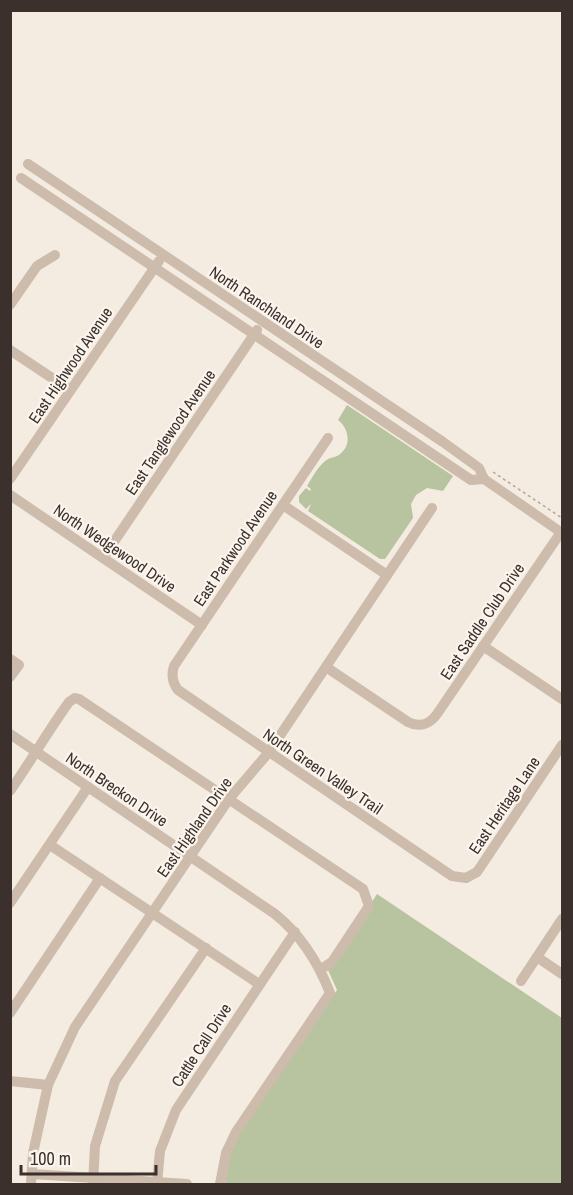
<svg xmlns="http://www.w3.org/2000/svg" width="573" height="1195" viewBox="0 0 573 1195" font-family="'Archivo Narrow',sans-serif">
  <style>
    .green { fill: #b8c4a0 }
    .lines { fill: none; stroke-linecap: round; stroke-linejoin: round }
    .path { stroke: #b9a596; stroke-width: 1.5; stroke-dasharray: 3 3; stroke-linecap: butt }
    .minor { stroke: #cdbbac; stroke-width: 10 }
    .labels { text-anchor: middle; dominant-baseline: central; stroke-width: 4.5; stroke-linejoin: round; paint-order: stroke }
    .street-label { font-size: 16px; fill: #3b302b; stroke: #fbf5ee }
  </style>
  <rect width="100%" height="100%" fill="#f4ebe1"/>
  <g class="green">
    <path d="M347 405 453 476 443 491 427 488 416 495 411 504 413 518 385 559H380L308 511 311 504 306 509 299 502V496L306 488 310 491 311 489 307 486C312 478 317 468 324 462 328 458 332 458 337 456 352 448 350 429 338 420Z"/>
    <path d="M377 894 562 1018V1184H225L232 1144 337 990 328 970Z"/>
  </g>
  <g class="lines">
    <path class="path" d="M493 472 562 518"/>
    <g class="minor">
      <path d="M28 164 443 442 479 468 484 479 562 533"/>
      <path d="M21 178 471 480 484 479"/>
      <path d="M10 305 37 266 55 255"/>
      <path d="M10 350 70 390"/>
      <path d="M328 438 174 666C171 675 172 682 178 690L452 876 466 878 477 872 562 745"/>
      <path d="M10 479 159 261"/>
      <path d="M10 495 202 625"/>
      <path d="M283 505 387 575"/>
      <path d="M103 558 257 330"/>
      <path d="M483 646 562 699"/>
      <path d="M10 659 19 665 10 677"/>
      <path d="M326 667 408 722C420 728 430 724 437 714L561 532"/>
      <path d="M10 734 275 914C301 935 318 962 330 993L236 1132 226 1153 220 1184"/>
      <path d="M10 791C31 761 48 731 69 702L75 698 79 699 363 889 369 906 332 962 321 969"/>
      <path d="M50 845 259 984"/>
      <path d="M10 903 88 787"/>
      <path d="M537 957 562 974"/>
      <path d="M521 981 562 919"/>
      <path d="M10 1013 100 878"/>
      <path d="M10 1081 48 1085"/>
      <path d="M32 1174 187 1184"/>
      <path d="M31 1184 33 1153 48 1085 75 1027 229 799 269 752 432 508"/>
      <path d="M93 1184 95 1146 115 1081 206 948"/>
      <path d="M157 1184 160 1151 176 1110 295 932"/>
    </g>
  </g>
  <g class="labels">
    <g class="street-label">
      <text transform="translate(267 307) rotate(34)">North Ranchland Drive</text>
      <text transform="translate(70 365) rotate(-56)">East Highwood Avenue</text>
      <text transform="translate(170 432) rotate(-56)">East Tanglewood Avenue</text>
      <text transform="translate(115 548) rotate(34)">North Wedgewood Drive</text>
      <text transform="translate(235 548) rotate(-56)">East Parkwood Avenue</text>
      <text transform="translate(482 621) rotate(-56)">East Saddle Club Drive</text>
      <text transform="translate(323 771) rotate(34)">North Green Valley Trail</text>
      <text transform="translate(117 789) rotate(34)">North Breckon Drive</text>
      <text transform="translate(504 805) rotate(-56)">East Heritage Lane</text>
      <text transform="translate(194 827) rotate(-55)">East Highland Drive</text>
      <text transform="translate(201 1045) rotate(-57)">Cattle Call Drive</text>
    </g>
  </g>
  <rect width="573" height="1195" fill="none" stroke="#3b302b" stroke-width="24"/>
  <path d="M21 1165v9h135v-9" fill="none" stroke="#3b302b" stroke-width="3"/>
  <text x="30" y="1165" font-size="18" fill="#3b302b" stroke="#fbf5ee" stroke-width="4.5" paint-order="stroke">100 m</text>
</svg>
